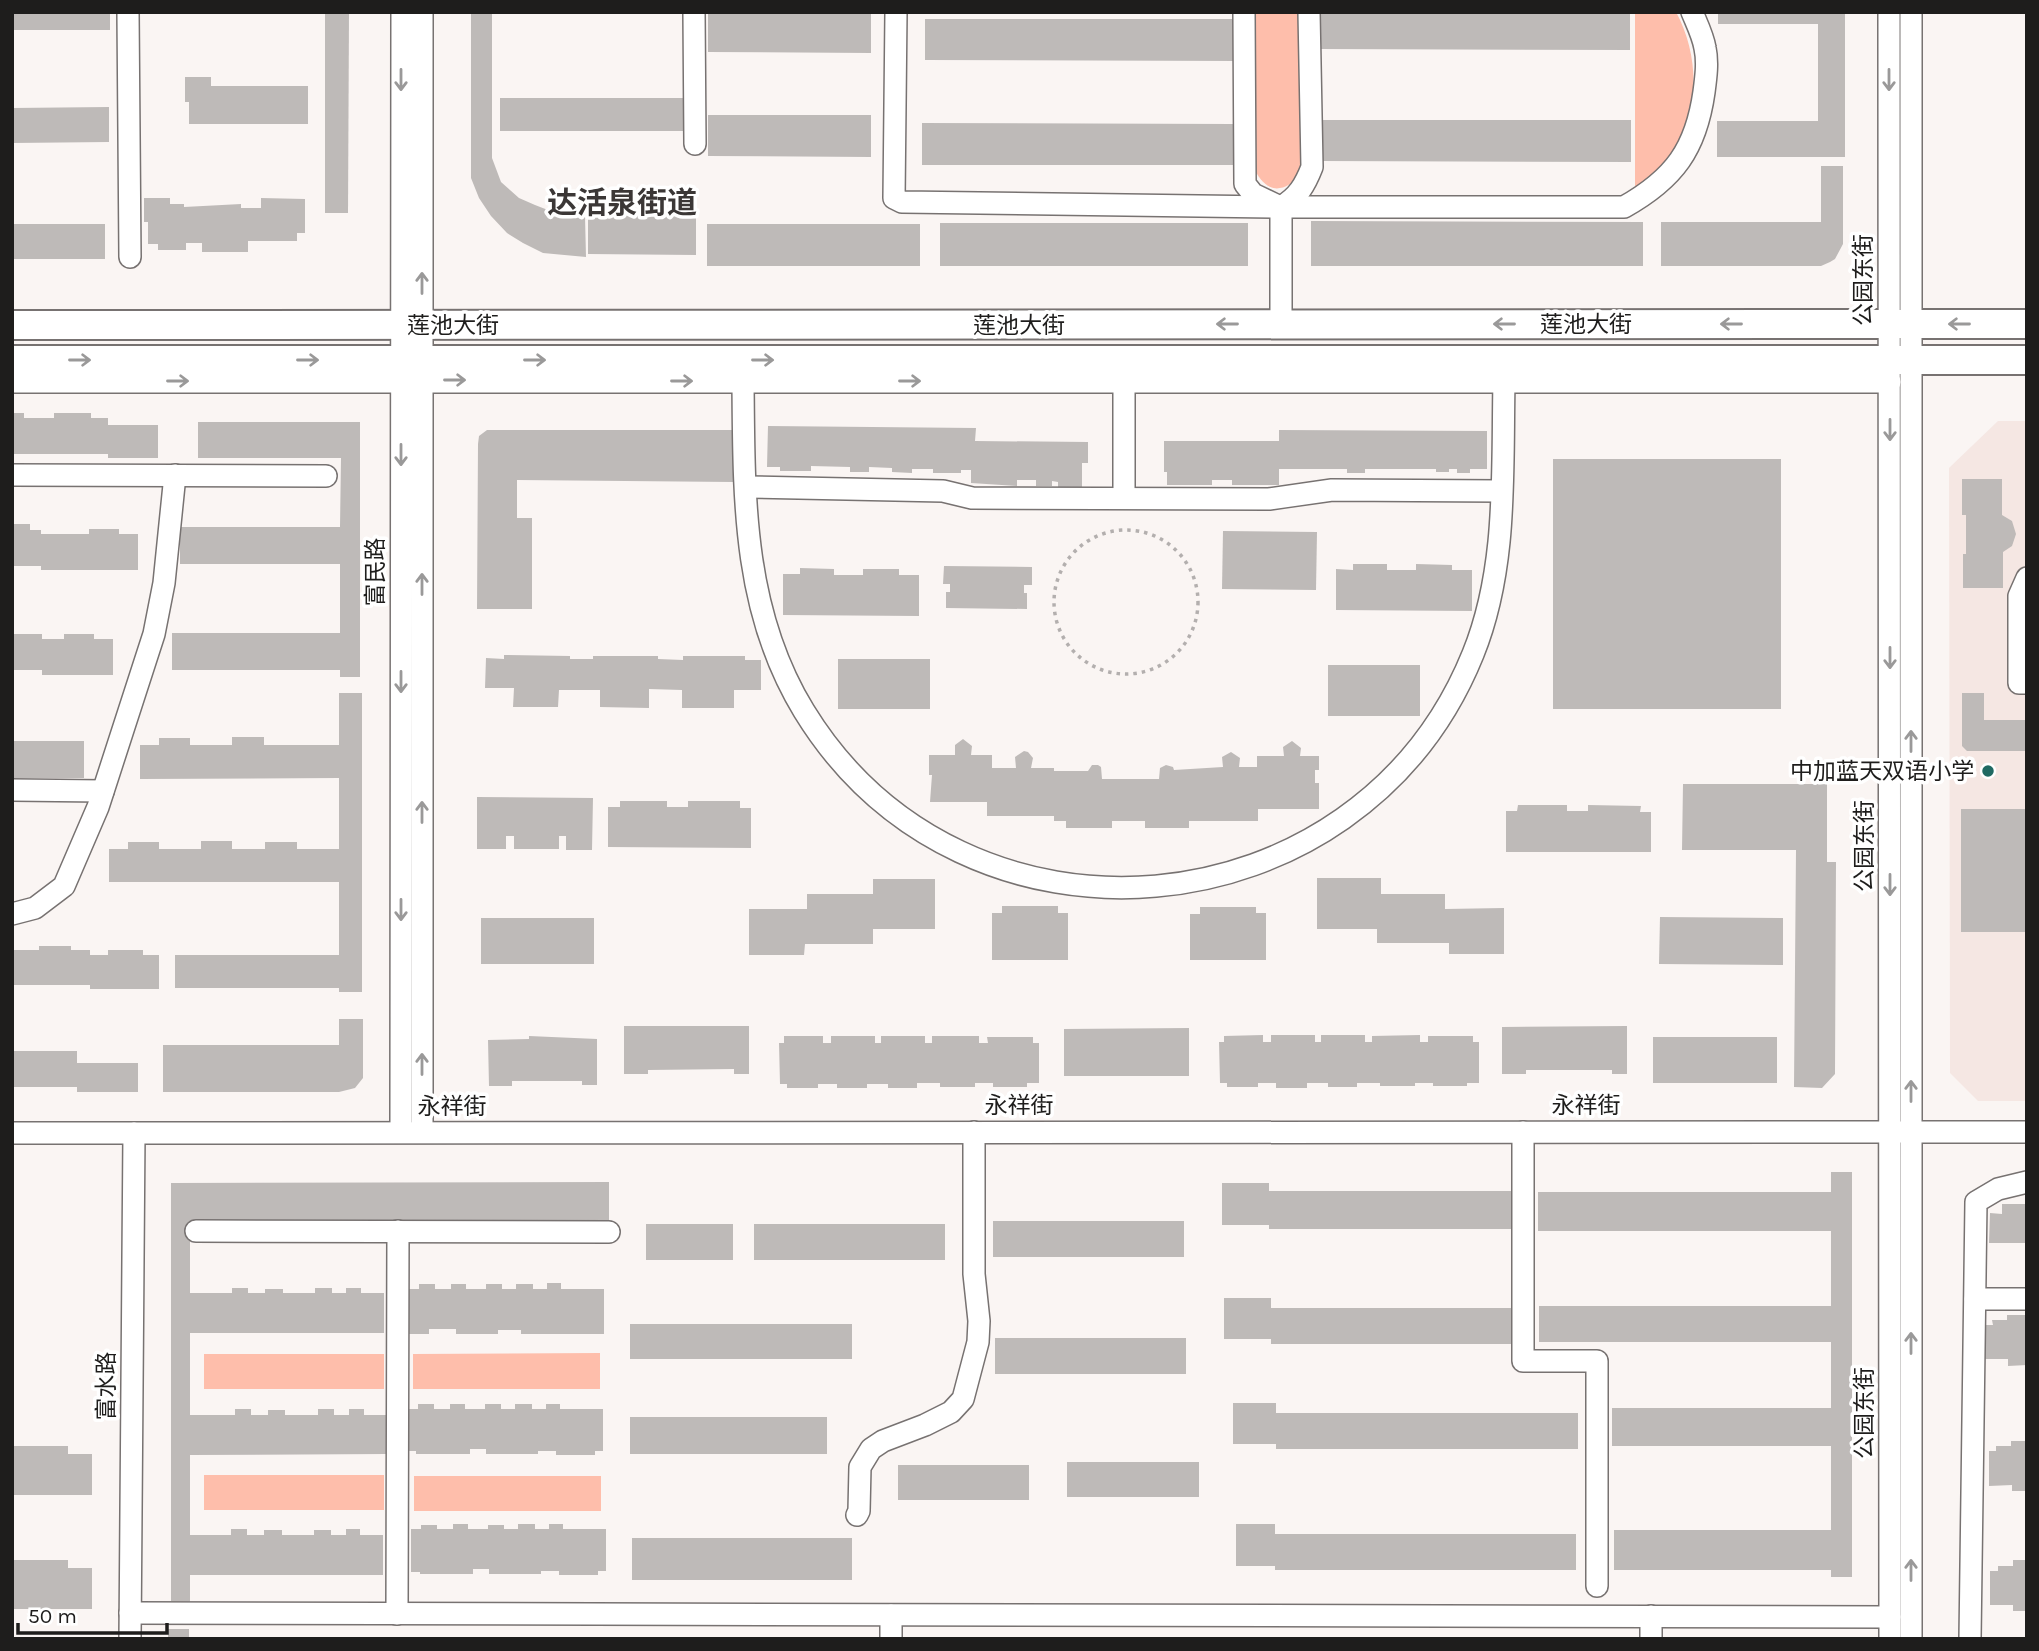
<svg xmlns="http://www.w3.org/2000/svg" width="2039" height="1651" viewBox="0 0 2039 1651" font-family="Karla,'Noto Sans SC',sans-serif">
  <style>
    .built { fill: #f5e7e3 }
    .green { fill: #febeab }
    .building { fill: #bebab8 }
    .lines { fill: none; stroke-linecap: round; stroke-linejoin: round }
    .minor-casing { stroke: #777271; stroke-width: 24 }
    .major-casing { stroke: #777271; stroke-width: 32 }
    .path { stroke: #b3afae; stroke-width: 3.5; stroke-dasharray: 3.5 5; stroke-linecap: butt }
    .minor { stroke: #fff; stroke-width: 21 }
    .major { stroke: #fff; stroke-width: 28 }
    .oneway { stroke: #9a9999 }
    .poi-dot { fill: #1f6962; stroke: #fff; stroke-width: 2.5 }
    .labels { text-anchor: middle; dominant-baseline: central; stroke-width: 7; stroke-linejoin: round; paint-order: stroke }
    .street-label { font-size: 23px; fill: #1e1d1c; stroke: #fff }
    .poi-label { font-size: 23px; fill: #1e1d1c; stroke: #fff; text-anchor: end }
    .district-label { font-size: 30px; font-weight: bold; fill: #3b3736; stroke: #fff }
  </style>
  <rect width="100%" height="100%" fill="#faf5f3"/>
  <path class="built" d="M1998 421H2027V1101H1978L1950 1073 1949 468Z"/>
  <g class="green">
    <path d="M1254 12H1304L1303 174C1283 192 1269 196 1254 169Z"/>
    <path d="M1635 12H1676C1699 54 1701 112 1673 153 1665 165 1650 178 1638 188L1635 186Z"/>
    <path d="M600 1353V1389H413V1354Z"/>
    <rect x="204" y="1354" width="180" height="35"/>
    <rect x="204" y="1475" width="180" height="35"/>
    <rect x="414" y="1476" width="187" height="35"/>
  </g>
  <g class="building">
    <rect x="12" y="12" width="98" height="18"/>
    <path d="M325 12H349L348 213H325Z"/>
    <path d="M471 12H492V158L501 182 519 198 535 205 553 212 585 216 586 257 543 253 523 243 507 233 491 216 479 198 471 178Z"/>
    <path d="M708 12H871V53L708 52Z"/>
    <path d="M1319 12H1630V50L1319 49Z"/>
    <path d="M1718 12H1845V157H1717V121H1818V24H1718Z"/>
    <path d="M925 19H1236V61L925 60Z"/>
    <path d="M185 77H211V86H308V124H189V102H185Z"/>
    <rect x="500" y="98" width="187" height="33"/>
    <path d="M109 107V142L12 143V108Z"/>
    <path d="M708 115H871V157L708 156Z"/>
    <path d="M1320 120H1631V162L1320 161Z"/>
    <path d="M922 123 1233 124V165H922Z"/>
    <path d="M1821 166H1843V244L1835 259 1830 262 1821 266H1661V222H1821Z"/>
    <path d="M144 198H170V204H184V207L241 204V208H261V198L305 199V233H297V241H248V252H202V243H186V250H158V244H148V222H144Z"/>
    <path d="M588 215H696V255L588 254Z"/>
    <path d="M1311 221 1643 222V266H1311Z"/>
    <rect x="940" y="223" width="308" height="43"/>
    <rect x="12" y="224" width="93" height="35"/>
    <rect x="707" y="224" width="213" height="42"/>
    <path d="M12 413H24V418H54V413H91V418H108V425H158V458H108V454H12Z"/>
    <path d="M198 422H360V677H340V670H172V633H340V564H180V527H340L341 458H198Z"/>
    <path d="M768 426 976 428 975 441 1088 442V463H1082V488H1058V482L1052 481V486H1036V480H1017V486L971 483V470H961V473H933V469H912V473L892 472V468L869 467V472H850V467L811 466V471H780V467H767Z"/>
    <path d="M487 430H733V482L517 480V518H532V609H477L478 444 479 436Z"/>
    <path d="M1279 430 1487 431V469H1470V473H1457V469H1449V472H1436V469H1365V473H1347V469H1279V485H1232V480H1212V485H1167V472H1164V441H1279Z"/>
    <rect x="1553" y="459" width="228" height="250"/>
    <path d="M1962 479H2002V515L2012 521 2016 534 2012 546 2003 552V588H1963V554H1966V515H1962Z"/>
    <path d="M12 524H30V530H41V534H89V529H119V534H138V570H41V566H12Z"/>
    <path d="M1223 531 1317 532 1316 590 1222 589Z"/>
    <path d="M1353 564H1387V570H1416V564L1452 565V570H1472V611L1336 610V569L1353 570Z"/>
    <path d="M944 566 1032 567V585H1024V593H1027V609L946 608V592H950V584H943Z"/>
    <path d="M800 568 834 569V575H863V569H899V575H919V616L783 615V574H800Z"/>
    <path d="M12 634H42V639H64V634H94V639H113V675H42V670H12Z"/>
    <path d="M504 655 570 656V659H593V656H658V659L683 660V656H745V660H761V690H734V708H682V690L649 689V708L600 707V690H559L558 707H513L514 688H485L486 658 504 659Z"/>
    <rect x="838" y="659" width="92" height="50"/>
    <rect x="1328" y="665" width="92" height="51"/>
    <path d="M339 693H362V992H339V988H175V955H339V882H109V849H128V842H159V849H201V841H232V849H265V842H297V849H339V778L140 779V745H159V738H190V745H232V737H264V745H339Z"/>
    <path d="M1962 693H1984V720H2027V751H1967L1962 746Z"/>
    <path d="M963 739 972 746 971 755H992V768H1016L1015 757 1024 751 1028 752 1033 758 1031 768H1054V771H1088L1092 765H1098L1101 767 1102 779H1159L1160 768 1166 765 1173 767 1174 770 1223 767 1222 757 1231 752 1240 758 1239 767H1257V756H1284L1283 747 1292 741 1301 748 1300 756H1319V770H1315V783H1319V809H1258V821H1189V828H1145V821H1112V828H1066V821H1054V816H987V802H930L932 775H929V755H955V745Z"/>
    <rect x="12" y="741" width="72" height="37"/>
    <path d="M1683 784H1827V862H1836L1835 1074 1822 1088 1794 1087 1796 850H1682Z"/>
    <path d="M477 797 593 798 592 850H566V836H559V849H514V836H506V849H477Z"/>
    <path d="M620 801H667V807H688V801H740V808H751V848L608 847V807H620Z"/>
    <path d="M1518 805H1567V811H1588V805L1641 806 1640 812H1651V852H1506V811H1517Z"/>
    <rect x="1961" y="809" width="66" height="123"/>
    <path d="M1317 878H1381V894H1445V909L1504 908V954H1449V943H1377V929H1317Z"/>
    <path d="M873 879H935V929H873V944H805L804 955H749V909H807V894H873Z"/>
    <path d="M1002 906H1058V913H1068V960H992V913H1002Z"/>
    <path d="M1200 907H1256V913H1266V960H1190V914H1200Z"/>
    <path d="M1660 917 1783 918V965L1659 964Z"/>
    <rect x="481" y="918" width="113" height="46"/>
    <path d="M39 946H71V950H90V955H108V950H143V955H159V989H90V985H12V950H39Z"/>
    <path d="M339 1019H363V1078L355 1088 339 1092H163V1045H339Z"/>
    <path d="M624 1026H749V1074H734V1069L648 1070V1074H624Z"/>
    <path d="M1627 1026V1074H1612V1070H1526V1074H1502V1027Z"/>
    <path d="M1189 1028V1076H1064V1029Z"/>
    <path d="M1263 1035V1042H1271V1035H1315V1042H1321V1035H1365V1042H1372V1036L1420 1035V1042H1428V1036H1473V1042H1479V1083H1467V1086H1433V1083H1415V1086H1380V1083H1357V1087H1328V1083H1307V1088H1276V1083H1258V1087H1227V1083H1220L1219 1042H1224V1036Z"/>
    <path d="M529 1036 597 1039V1085H582V1081H512V1086H489L488 1040 529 1039Z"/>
    <path d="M784 1036H823V1043H831V1036H875V1043H881V1036H925V1043H932V1036H979V1043H988L987 1037H1033V1043H1039V1083H1027V1087H993V1083H975V1087H940V1083H917V1088H888V1084H867V1088H837V1084H818V1088H787V1084H780L779 1043H784Z"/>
    <rect x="1653" y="1037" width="124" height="46"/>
    <path d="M12 1051H77V1063H138V1092H77V1087H12Z"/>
    <path d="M1831 1172H1852V1577H1831V1570H1614V1530H1831V1446H1612V1408H1831V1342H1539V1306H1831V1231H1538V1192H1831Z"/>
    <path d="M609 1182V1224L190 1225V1293H232V1288H248V1293H265V1289H283V1293H315V1288H332V1293H346V1288H361V1293H384V1333H190V1415H235V1409H251V1415H268V1410H285V1415H318V1409H334V1415H349V1409H364V1415H386V1454L190 1455V1535H231V1529H247V1535H264V1530H282V1535H314V1530H331V1535H346V1529H360V1535H383V1575H190V1601H171V1183Z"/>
    <path d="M1222 1183H1269V1191H1511V1229H1269V1225H1222Z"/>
    <path d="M2002 1204H2027V1243H1989L1990 1213 2002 1214Z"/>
    <rect x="993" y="1221" width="191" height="36"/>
    <rect x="646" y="1224" width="87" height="36"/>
    <rect x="754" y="1224" width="191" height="36"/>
    <path d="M547 1283H561V1289H604V1334H521V1330H498V1334H456V1329H429V1334H409V1289H419V1284H435V1289H451V1284H466V1289H486V1284H502V1289H516V1284H533V1289H547Z"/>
    <path d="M1224 1298H1271V1308H1513V1344H1271V1339H1224Z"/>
    <path d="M2007 1315H2027V1365L2008 1366V1359H1985V1325H1993L1992 1320H2007Z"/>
    <rect x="630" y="1324" width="222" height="35"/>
    <rect x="995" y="1338" width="191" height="36"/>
    <path d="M1233 1403H1276V1413H1578V1449H1276V1444H1233Z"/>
    <path d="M418 1404H434V1409H450V1404H465V1409H485V1404H501V1409H515V1404H532V1409H546V1404H560V1409H603V1451H595V1455H556V1451H538V1454H486V1449H470V1454H416V1451H407V1409H418Z"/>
    <rect x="630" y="1417" width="197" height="37"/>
    <path d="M2011 1441H2027V1491H2012V1485L1989 1486V1451H1996V1446H2011Z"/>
    <path d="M12 1446H68V1454H92V1495H12Z"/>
    <rect x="1067" y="1462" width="132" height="35"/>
    <rect x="898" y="1465" width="131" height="35"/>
    <path d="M453 1524H468V1529H488V1525H504V1529H518V1524H535V1529H549V1524H563V1529H606V1571H598V1575H559V1571H541V1574H489V1569H473V1574H420V1572H411V1529H421V1525H437V1529H453Z"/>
    <path d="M1236 1524H1275V1534H1576V1570H1275V1566H1236Z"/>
    <rect x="632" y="1538" width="220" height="42"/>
    <path d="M12 1560H68V1568H92V1609H12Z"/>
    <path d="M2013 1560H2027V1611H2013V1605H1990V1571H1998V1566H2013Z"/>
    <rect x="168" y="1629" width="21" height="10"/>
  </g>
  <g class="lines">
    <g class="minor-casing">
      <g id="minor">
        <path d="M128 12 130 257"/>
        <path d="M694 12 695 144"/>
        <path d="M896 12 894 198 902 202 1281 207H1624C1674 179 1696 149 1704 92 1706 77 1708 62 1705 48 1703 36 1697 24 1692 12"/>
        <path d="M1244 12 1245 184 1253 194 1276 205"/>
        <path d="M1889 12 1890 1639"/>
        <path d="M1911 12V1639"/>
        <path d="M1281 207C1298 197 1305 185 1312 167L1309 12"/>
        <path d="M1281 324V207"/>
        <path d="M743 381C744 496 742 610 804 711 964 972 1359 936 1473 654 1508 568 1502 472 1504 381"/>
        <path d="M12 382H1890"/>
        <path d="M12 475 326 476"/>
        <path d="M746 487 943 491 972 498 1269 499 1332 490 1501 491"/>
        <path d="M1124 498V381"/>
        <path d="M2027 578 2019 596V683H2027"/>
        <path d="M12 790 103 791"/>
        <path d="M12 914 35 908 64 886 98 807 154 634 164 583 175 475"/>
        <path d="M401 1132 402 12"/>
        <path d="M422 1132V12"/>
        <path d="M1523 1132V1361H1597V1586"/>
        <path d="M12 1133 2027 1132"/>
        <path d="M196 1231 609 1232"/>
        <path d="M1975 1299H2027"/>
        <path d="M857 1515 859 1511 860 1467 871 1449 883 1441 925 1425 951 1412 963 1399 978 1342 979 1321 974 1274V1132"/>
        <path d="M130 1613 1890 1617"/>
        <path d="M397 1614 398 1231"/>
        <path d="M891 1615V1639"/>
        <path d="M1651 1616V1639"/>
        <path d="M130 1639 134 1133"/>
        <path d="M1970 1639 1976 1202 1998 1189 2027 1182"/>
      </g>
    </g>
    <g class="major-casing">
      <g id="major">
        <path d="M12 325 2027 324"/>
        <path d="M12 360H2027"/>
      </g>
    </g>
    <circle class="path" cx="1126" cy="602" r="72"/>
    <use href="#minor" class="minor"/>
    <use href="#major" class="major"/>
  </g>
  <defs><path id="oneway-shaft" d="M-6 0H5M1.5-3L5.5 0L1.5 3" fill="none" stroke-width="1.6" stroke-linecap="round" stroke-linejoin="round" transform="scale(1.75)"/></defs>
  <g class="oneway">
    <use href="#oneway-shaft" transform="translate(401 80) rotate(90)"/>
    <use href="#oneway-shaft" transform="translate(1889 80) rotate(90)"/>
    <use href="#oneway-shaft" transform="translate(422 283) rotate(-90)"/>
    <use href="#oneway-shaft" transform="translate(1227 324) rotate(180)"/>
    <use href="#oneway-shaft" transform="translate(1504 324) rotate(180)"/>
    <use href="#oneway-shaft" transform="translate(1731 324) rotate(180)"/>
    <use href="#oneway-shaft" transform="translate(1959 324) rotate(180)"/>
    <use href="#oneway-shaft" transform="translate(80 360)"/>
    <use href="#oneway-shaft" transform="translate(308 360)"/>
    <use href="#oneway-shaft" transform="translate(535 360)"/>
    <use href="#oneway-shaft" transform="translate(763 360)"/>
    <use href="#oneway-shaft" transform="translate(455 380)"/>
    <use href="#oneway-shaft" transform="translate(178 381)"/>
    <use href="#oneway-shaft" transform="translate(682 381)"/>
    <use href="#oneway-shaft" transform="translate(910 381)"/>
    <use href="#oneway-shaft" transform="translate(1890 430) rotate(90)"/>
    <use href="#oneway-shaft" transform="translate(401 455) rotate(90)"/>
    <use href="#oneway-shaft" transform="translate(422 584) rotate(-90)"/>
    <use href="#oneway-shaft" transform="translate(1890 658) rotate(90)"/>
    <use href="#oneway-shaft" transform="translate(401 682) rotate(90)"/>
    <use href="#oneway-shaft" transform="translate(1911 741) rotate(-90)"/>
    <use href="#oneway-shaft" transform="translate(422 812) rotate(-90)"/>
    <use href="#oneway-shaft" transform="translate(1890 885) rotate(90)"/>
    <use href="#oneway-shaft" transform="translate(401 910) rotate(90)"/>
    <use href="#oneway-shaft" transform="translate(422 1064) rotate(-90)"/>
    <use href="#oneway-shaft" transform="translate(1911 1091) rotate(-90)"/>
    <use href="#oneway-shaft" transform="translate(1911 1343) rotate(-90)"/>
    <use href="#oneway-shaft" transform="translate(1911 1570) rotate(-90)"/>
  </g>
  <circle class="poi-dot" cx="1988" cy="771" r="7"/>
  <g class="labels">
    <g class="street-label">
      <text transform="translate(1863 280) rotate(-90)">公园东街</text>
      <text x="1586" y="324">莲池大街</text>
      <text x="453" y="325">莲池大街</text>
      <text x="1019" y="325">莲池大街</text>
      <text transform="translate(375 572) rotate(-90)">富民路</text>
      <text transform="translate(1864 846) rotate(-90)">公园东街</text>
      <text x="1019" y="1105">永祥街</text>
      <text x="1586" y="1105">永祥街</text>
      <text x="452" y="1106">永祥街</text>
      <text transform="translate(106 1386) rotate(-90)">富水路</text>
      <text transform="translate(1864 1413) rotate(-90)">公园东街</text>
    </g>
    <g class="poi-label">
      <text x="1974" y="771">中加蓝天双语小学</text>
    </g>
    <g class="district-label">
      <text x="622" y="203">达活泉街道</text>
    </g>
  </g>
  <rect width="2039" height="1651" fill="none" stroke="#1e1d1c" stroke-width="28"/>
  <path d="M18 1623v10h149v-10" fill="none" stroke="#1e1d1c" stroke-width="3.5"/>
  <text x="28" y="1623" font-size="21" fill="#1e1d1c" stroke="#ffffff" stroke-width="5" paint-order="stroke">50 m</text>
</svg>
